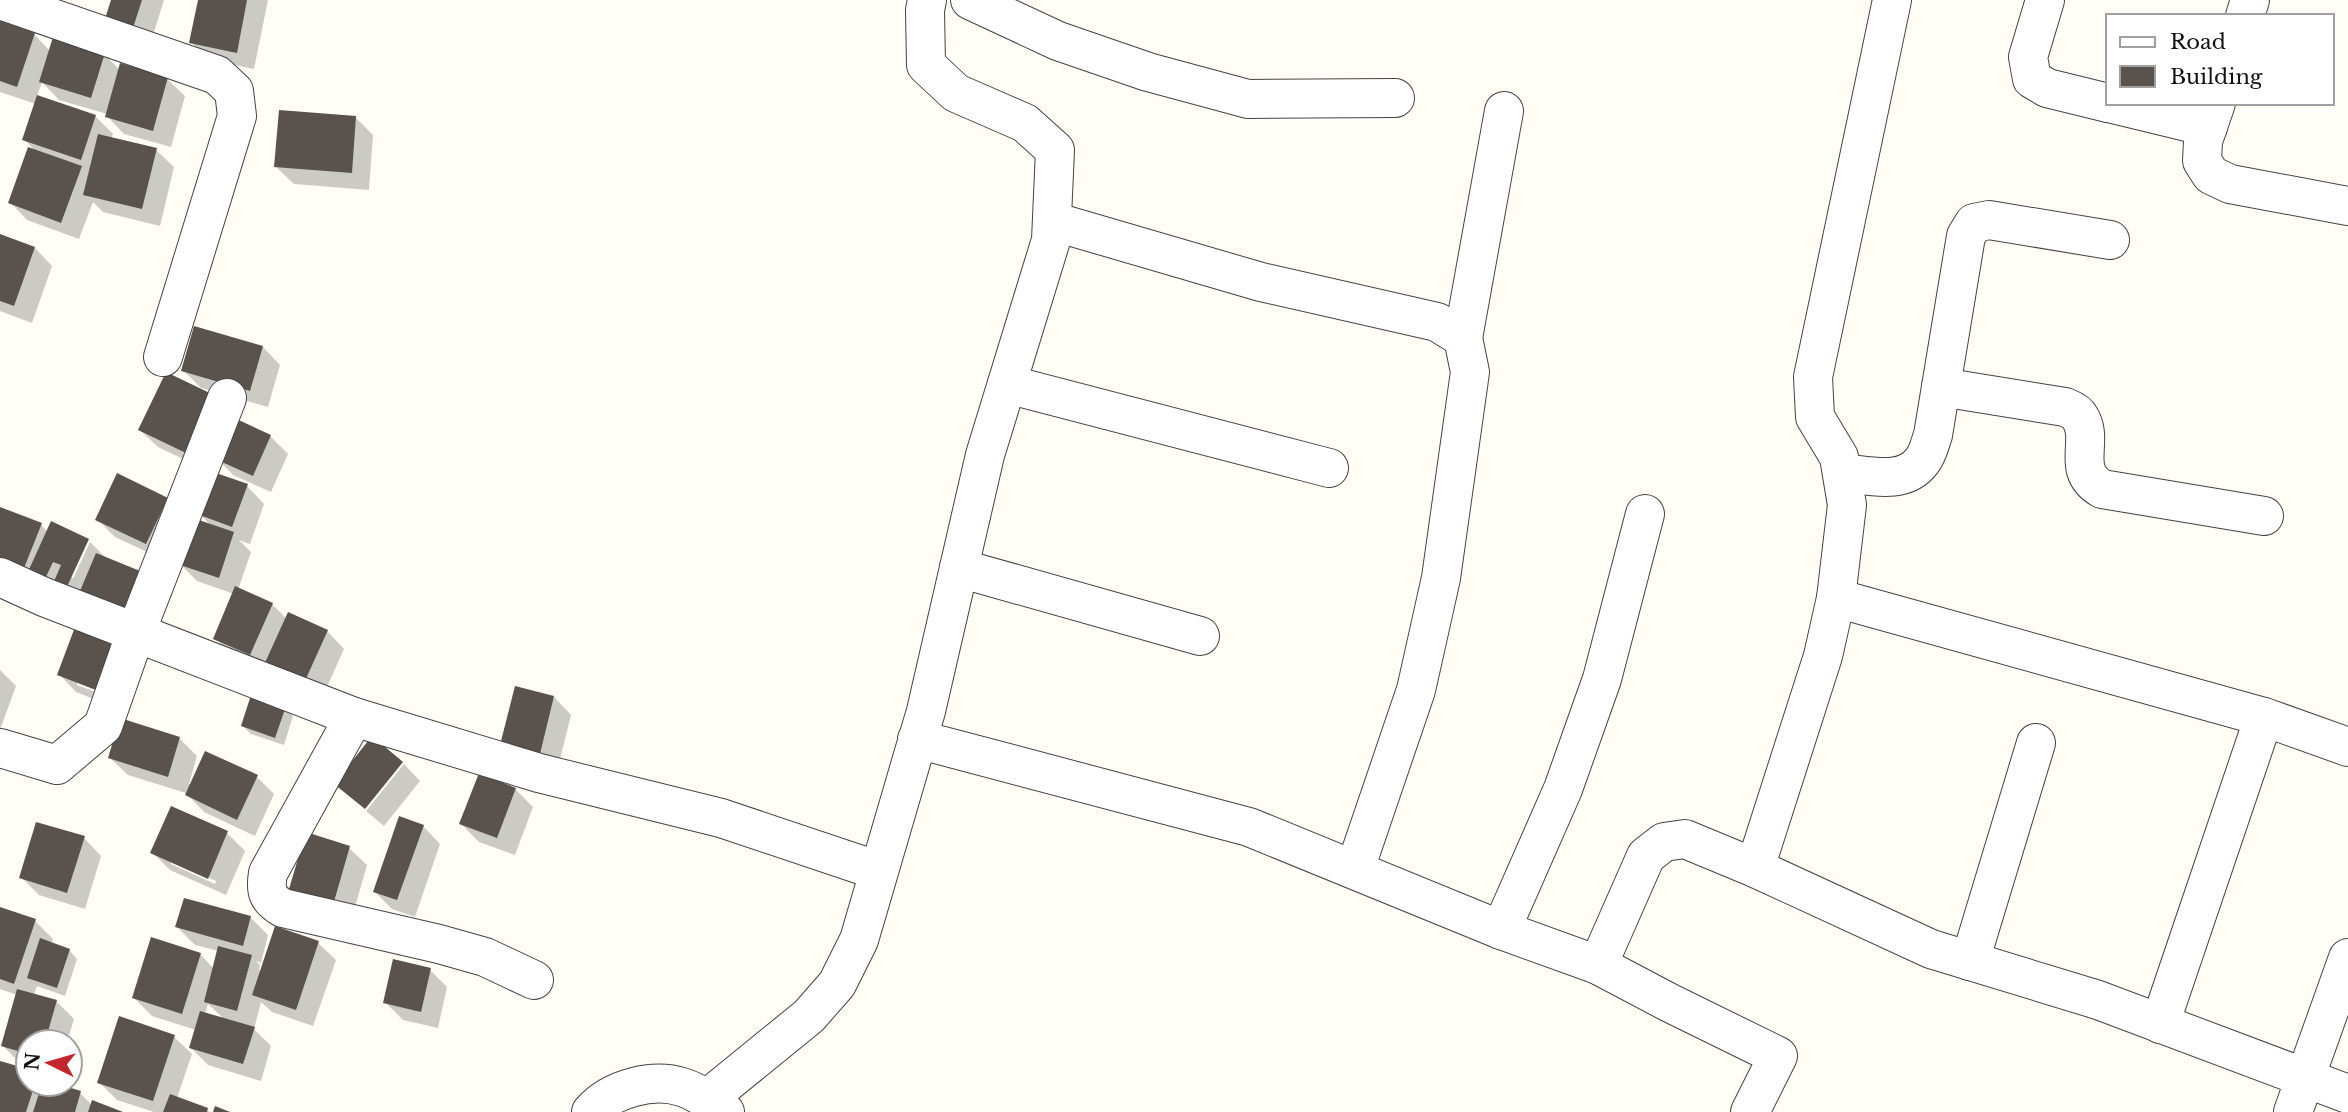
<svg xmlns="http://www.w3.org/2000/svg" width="2348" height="1112" viewBox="0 0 2348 1112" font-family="'Libre Baskerville',serif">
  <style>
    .shadow { fill: #0003; fill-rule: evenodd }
    .building { fill: #5a524d }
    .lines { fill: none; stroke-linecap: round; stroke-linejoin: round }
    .minor-casing { stroke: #444; stroke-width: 40 }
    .minor { stroke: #fff; stroke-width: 38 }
  </style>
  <rect width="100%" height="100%" fill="#fffdf5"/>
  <g class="shadow">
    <path d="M113 0H164L149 48Z"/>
    <path d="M200 0H268L254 69 209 60 191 42Z"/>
    <path d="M0 23 34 34 50 51 104 54 120 70 167 79 185 96 171 147 124 134 107 116V114L59 100 42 82 37 96 95 116 113 134 111 139 156 150 174 167 160 226 103 212 93 202 79 239 27 220 10 202 36 152 24 139 36 104 0 92Z"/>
    <path d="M355 117 373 135 369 190 294 184 276 167Z"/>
    <path d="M0 236 35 248 52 266 32 323 0 311Z"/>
    <path d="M263 347 280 365 268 407 201 388 183 370Z"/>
    <path d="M231 415 204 469 158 447 140 430Z"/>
    <path d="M270 436 288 454 271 492 233 475 216 457Z"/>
    <path d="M247 486 264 504 250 544 239 540 251 552 238 590 272 604 287 619 327 631 344 649 321 700 233 656 215 638 234 594 197 581 179 563 212 527 200 514Z"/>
    <path d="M167 499 164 560 115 537 97 519Z"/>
    <path d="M0 509 41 525 48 532 73 579 90 542 107 559 146 628 0 568Z"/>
    <path d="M79 621 119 709 76 692 59 674ZM77 681 110 694 109 697 77 685Z"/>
    <path d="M0 670 16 686 0 730Z"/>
    <path d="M554 697 571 715 556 775 519 766Z"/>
    <path d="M285 708 293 716 284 745 251 734 243 726Z"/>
    <path d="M122 721 180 739 197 756 189 784 257 777 274 794 255 836 204 812 186 793 128 775 110 758Z"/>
    <path d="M404 764 420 781 384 826 366 811Z"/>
    <path d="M515 789 533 807 515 855 479 842 461 824Z"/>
    <path d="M172 808 227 833 245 851 226 895 170 870 152 852ZM171 860 216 881 215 884 171 864Z"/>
    <path d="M423 826 440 844 415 917 392 909 375 892Z"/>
    <path d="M84 838 101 856 85 909 39 895 21 877Z"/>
    <path d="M349 848 367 865 349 928 306 916Z"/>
    <path d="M0 909 35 921 53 939 51 944 69 950 77 959 65 996 37 986 34 995 56 1001 74 1019 67 1042H28V1066L21 1064 3 1046 17 995 0 989Z"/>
    <path d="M251 918 268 935 261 963 256 961 260 965 259 970 262 971 276 928 318 943 336 960 313 1026 272 1012 261 1002 254 1029 271 1046 261 1081 208 1065 191 1048 196 1030 152 1016 134 998 200 954 214 969 219 951 195 945 177 927ZM208 1004 224 1019 205 1014Z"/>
    <path d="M430 970 447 987 438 1028 403 1020 385 1002Z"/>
    <path d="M174 1037 192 1054 177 1098 210 1112H154L117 1100 99 1082Z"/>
    <path d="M0 1068 28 1071V1084H52L80 1093 92 1105 118 1112H0Z"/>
  </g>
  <g class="building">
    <path d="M111 0H142L132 31 104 22Z"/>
    <path d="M198 0H247L237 53 189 43Z"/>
    <path d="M0 21 35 33 17 87 0 81Z"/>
    <path d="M53 37 105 53 91 98 39 82Z"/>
    <path d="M120 63 168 77 153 131 105 117Z"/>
    <path d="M37 95 96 115 81 160 22 140Z"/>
    <path d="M279 110 356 116 352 173 274 167Z"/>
    <path d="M98 134 157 148 142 209 83 195Z"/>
    <path d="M28 147 82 166 61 223 8 203Z"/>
    <path d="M0 234 35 247 14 306 0 301Z"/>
    <path d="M194 326 263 346 250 391 181 371Z"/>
    <path d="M166 372 214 395 186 453 138 430Z"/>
    <path d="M232 417 271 435 253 476 213 458Z"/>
    <path d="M213 472 248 484 232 527 197 514Z"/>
    <path d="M117 473 168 498 146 544 95 520Z"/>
    <path d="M0 507 42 523 24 568 0 559Z"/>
    <path d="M193 518 234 532 219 578 177 564Z"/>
    <path d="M51 521 89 539 65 591 52 586 61 565 53 562 44 581 27 574Z"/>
    <path d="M96 553 145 573 129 611 80 591Z"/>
    <path d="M235 586 273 603 250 655 213 639Z"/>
    <path d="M288 612 328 630 304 683 264 665Z"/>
    <path d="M78 619 123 636 101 692 57 675Z"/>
    <path d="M515 686 554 696 539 758 499 749Z"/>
    <path d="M251 695 286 706 275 738 241 726Z"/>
    <path d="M120 718 180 737 168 777 108 758Z"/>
    <path d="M372 736 403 762 365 809 334 784Z"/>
    <path d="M205 751 258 775 237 820 185 795Z"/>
    <path d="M479 773 516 788 497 838 459 824Z"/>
    <path d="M171 806 228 831 208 879 150 853Z"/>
    <path d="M399 816 424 825 397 900 373 892Z"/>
    <path d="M36 822 85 836 67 893 19 878Z"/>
    <path d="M306 832 350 846 331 912 286 899Z"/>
    <path d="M184 898 251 916 243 946 175 927Z"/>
    <path d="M0 907 36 919 14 984 0 979Z"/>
    <path d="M275 926 319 941 296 1010 252 995Z"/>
    <path d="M151 937 201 953 182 1014 132 998Z"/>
    <path d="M40 938 70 949 57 988 27 978Z"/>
    <path d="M218 946 252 955 237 1011 204 1002Z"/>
    <path d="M393 959 431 968 421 1012 383 1003Z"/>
    <path d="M17 989 57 1000 45 1042H28V1054L1 1046Z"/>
    <path d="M200 1011 255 1027 243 1064 189 1048Z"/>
    <path d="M119 1016 175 1035 153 1101 97 1083Z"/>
    <path d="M0 1061 28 1069V1084H35L26 1112H0Z"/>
    <path d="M42 1084H58L81 1091 75 1112H33Z"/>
    <path d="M170 1094 208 1108 207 1112H163Z"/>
    <path d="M92 1100 123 1112H88Z"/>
    <path d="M215 1106 230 1112H213Z"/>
  </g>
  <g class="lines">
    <g class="minor-casing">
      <g id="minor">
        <path d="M0 0 217 75 234 91 237 116 163 357"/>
        <path d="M970 0 1058 41 1148 72 1248 99 1395 98"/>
        <path d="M2045 0 2028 57 2032 79 2047 88 2108 103"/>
        <path d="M2245 16 2250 0"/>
        <path d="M2109 103 2208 127"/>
        <path d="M2216 103 2203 141 2202 161 2211 175 2230 184 2348 206"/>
        <path d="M1052 221 1261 282 1437 322 1463 338 1470 372 1441 578 1416 690 1355 869"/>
        <path d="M1463 338 1504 111"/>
        <path d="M1007 384 1329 468"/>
        <path d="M1941 387 2065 407C2070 409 2077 412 2079 416 2096 440 2069 470 2102 489L2264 516"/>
        <path d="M1842 473C1868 475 1904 486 1922 461 1928 454 1930 443 1933 435L1966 236 1974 223 1989 220 2110 240"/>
        <path d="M959 568 1200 636"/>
        <path d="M0 577 44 597 354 717 539 773 721 818 879 871"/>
        <path d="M1836 598 2264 717 2160 1024"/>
        <path d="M354 717 268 873C265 891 267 899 283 908L439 944 485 957 534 980"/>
        <path d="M2264 717 2348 747"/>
        <path d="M917 739 1249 827 1501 930 1598 965 1670 1003 1778 1056 1750 1112"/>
        <path d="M0 748 57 765 103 726 136 632 227 398"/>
        <path d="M1755 868 1823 656 1836 598 1847 505 1839 457 1815 417 1813 377 1892 0"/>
        <path d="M1501 930 1563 789 1602 679 1645 514"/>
        <path d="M1970 961 2036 743"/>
        <path d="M1598 965 1646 856 1664 842 1685 839 1755 868 1931 949 2098 1000 2348 1094"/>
        <path d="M707 1099 809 1016 837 984 859 940 926 711 985 455 1051 240 1055 150 1025 123 956 93 926 65 925 10 927 0"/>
        <path d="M591 1112C612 1088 653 1078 682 1087 698 1092 712 1103 725 1112"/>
        <path d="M2293 1112 2348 958"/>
      </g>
    </g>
    <use href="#minor" class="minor"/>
  </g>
  <rect x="2106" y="14" width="228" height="91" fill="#ffffff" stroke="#a0a0a0" stroke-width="2"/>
  <rect x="2120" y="37" width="35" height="10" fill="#ffffff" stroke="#a0a0a0" stroke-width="2"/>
  <text x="2170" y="49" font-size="21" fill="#111111">Road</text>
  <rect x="2120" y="66" width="35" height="21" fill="#5a524d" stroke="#a0a0a0" stroke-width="2"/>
  <text x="2170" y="84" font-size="21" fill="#111111">Building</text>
  <g transform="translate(49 1063) rotate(275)"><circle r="33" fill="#ffffff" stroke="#a0a0a0" stroke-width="2"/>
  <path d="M0-5L12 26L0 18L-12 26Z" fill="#c4262e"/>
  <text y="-10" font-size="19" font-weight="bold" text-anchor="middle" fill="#111111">N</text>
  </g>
</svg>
